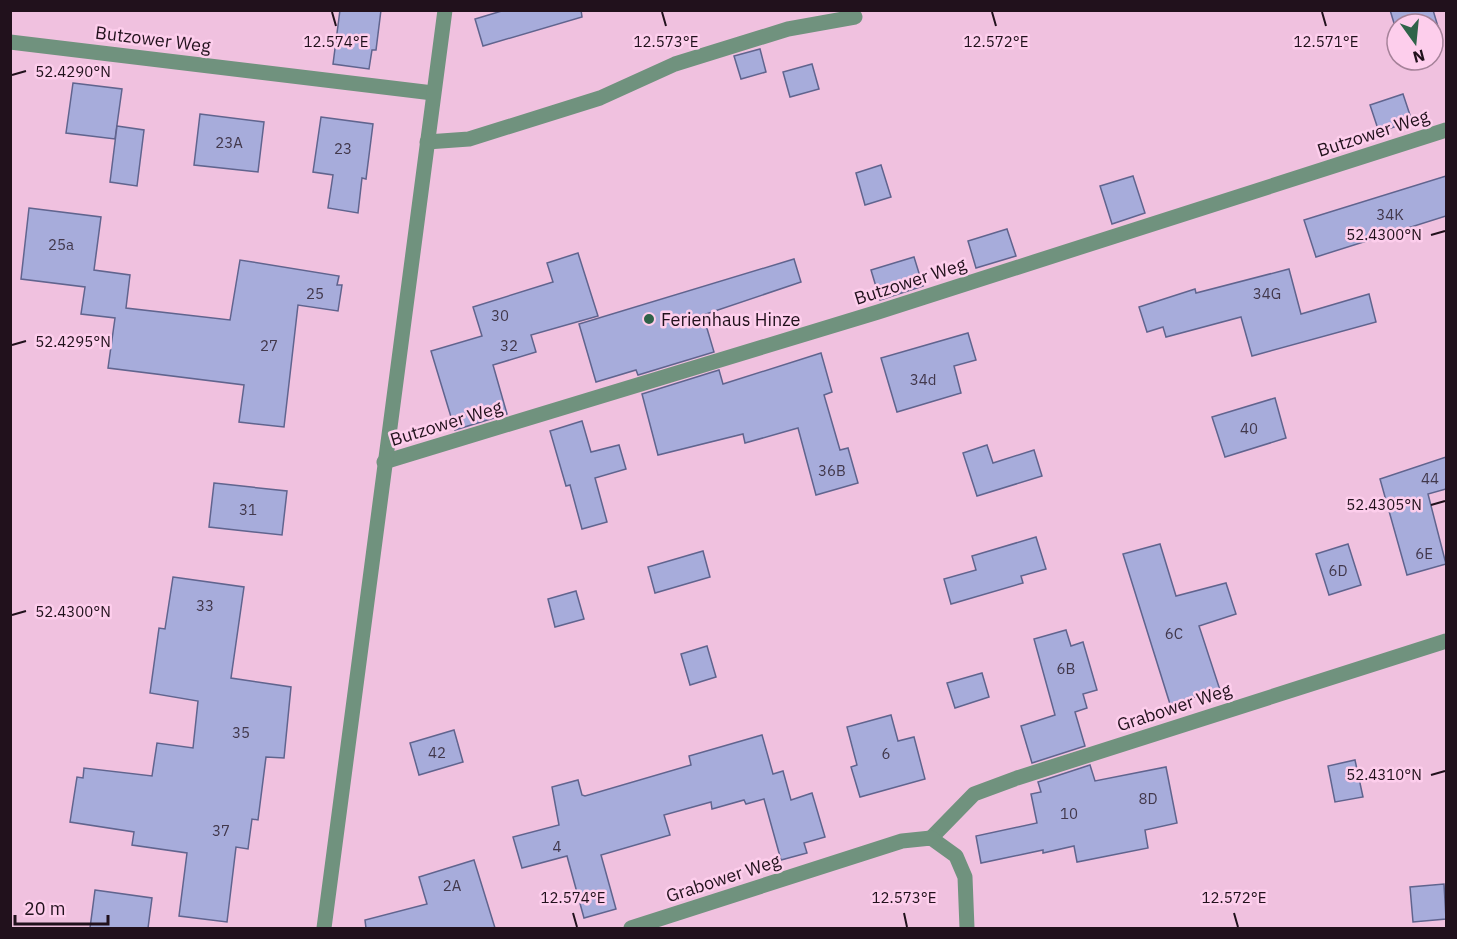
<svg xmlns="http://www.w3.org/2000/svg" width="1457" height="939" viewBox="0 0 1457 939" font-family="'IBM Plex Sans',sans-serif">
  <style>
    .building { fill: #a7acdb; stroke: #60648e; stroke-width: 1.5 }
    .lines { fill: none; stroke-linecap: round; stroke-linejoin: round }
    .minor { stroke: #70927e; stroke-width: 15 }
    .ticks { fill: none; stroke: #21111c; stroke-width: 2 }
    .poi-dot { fill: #2f6349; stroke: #fdceec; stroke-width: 2 }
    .labels { text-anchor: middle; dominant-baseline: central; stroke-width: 5; stroke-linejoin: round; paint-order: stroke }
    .number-label { font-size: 15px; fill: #42384c }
    .street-label { font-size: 18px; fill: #21111c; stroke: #fdceec }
    .poi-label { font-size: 18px; fill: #21111c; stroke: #fdceec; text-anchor: start }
    .ticks-label { font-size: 15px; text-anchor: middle; fill: #21111c; stroke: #fdceec; stroke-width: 5; stroke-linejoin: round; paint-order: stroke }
  </style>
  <rect width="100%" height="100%" fill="#f0c1df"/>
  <g class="building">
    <path d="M340 10H381L376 50H372L369 69 333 64Z"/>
    <path d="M505 10H581L582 17 483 46 475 19Z"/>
    <path d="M1390 10H1433L1439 30 1433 32V24H1397V33Z"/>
    <path d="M760 49 766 72 741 79 734 56Z"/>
    <path d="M812 64 819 89 790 97 783 72Z"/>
    <path d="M73 83 122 89 115 139 66 133Z"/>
    <path d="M1403 94 1412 121 1379 132 1370 105Z"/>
    <path d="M200 114 264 122 258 172 194 165Z"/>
    <path d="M321 117 373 124 366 179 362 178 358 213 328 208 333 175 313 172Z"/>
    <path d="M117 126 144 130 137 186 110 182Z"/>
    <path d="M881 165 891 197 865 205 856 173Z"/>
    <path d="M1133 176 1145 213 1112 224 1100 186Z"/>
    <path d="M1446 176V216L1316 257 1304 220Z"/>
    <path d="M29 208 101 217 94 270 130 275 126 308 230 320 240 260 339 276 337 285H342L338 311 298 305 284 427 239 422 244 385 108 368 115 318 81 314 85 287 21 279Z"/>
    <path d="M1007 229 1016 256 976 268 968 241Z"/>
    <path d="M578 253 598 316 531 335 536 352 493 365 507 414 455 430 431 351 482 336 473 307 553 282 547 263Z"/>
    <path d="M914 257 923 286 880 300 871 270Z"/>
    <path d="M794 259 801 282 703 315 714 352 638 375 636 370 596 382 579 324Z"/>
    <path d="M1289 269 1301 314 1369 294 1376 322 1252 356 1241 317 1166 337 1163 327 1147 332 1139 307 1195 289 1196 293Z"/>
    <path d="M968 333 976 360 954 366 961 393 897 412 881 358Z"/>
    <path d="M821 353 832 392 824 395 840 450 848 448 858 483 816 495 798 428 745 443 743 434 658 455 642 394 719 370 723 384Z"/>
    <path d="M1275 398 1286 438 1225 457 1212 417Z"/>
    <path d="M582 421 591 452 619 445 626 469 595 478 607 522 582 529 570 485 566 486 550 431Z"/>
    <path d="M987 445 993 463 1034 450 1042 476 977 496 963 453Z"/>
    <path d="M1446 457V489L1428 494 1446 564 1407 575 1380 479Z"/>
    <path d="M214 483 287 491 282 535 209 527Z"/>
    <path d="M1036 537 1046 569 1021 576 1023 583 951 604 944 579 976 570 972 556Z"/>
    <path d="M1160 544 1176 596 1226 583 1236 614 1199 626 1220 690 1170 704 1123 554Z"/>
    <path d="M1348 544 1361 585 1329 595 1316 554Z"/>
    <path d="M703 551 710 577 655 593 648 567Z"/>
    <path d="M173 577 244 587 231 678 291 687 284 758 266 757 258 820 252 819 248 849 236 847 227 922 179 916 187 853 132 845 134 832 70 822 77 777 83 778 84 768 152 776 157 743 193 748 198 701 150 693 159 628 165 629Z"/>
    <path d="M576 591 584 619 555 627 548 599Z"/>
    <path d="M1066 630 1071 646 1083 642 1097 690 1083 694 1087 708 1075 712 1085 746 1032 763 1021 726 1055 715 1034 639Z"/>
    <path d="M707 646 716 677 690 685 681 654Z"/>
    <path d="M982 673 989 697 955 708 947 683Z"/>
    <path d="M891 715 898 741 914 737 925 779 860 797 851 767 857 765 847 727Z"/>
    <path d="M454 730 463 762 419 775 410 743Z"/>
    <path d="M762 735 773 774 783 771 791 800 812 793 825 837 804 843 807 853 781 860 764 799 746 804 744 800 712 809 711 802 664 815 670 835 601 855 616 909 584 918 567 856 522 868 513 837 559 825 552 787 578 780 582 795 585 796 691 765 689 756Z"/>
    <path d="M1355 760 1363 797 1335 802 1328 766Z"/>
    <path d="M1090 765 1095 781 1166 767 1177 823 1145 830 1148 848 1077 862 1074 846 1043 853V850L981 863 976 836 1037 823 1031 794 1041 792 1038 782Z"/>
    <path d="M474 860 495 928H366L365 920 427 904 419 877Z"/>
    <path d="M1444 884 1446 919 1413 922 1410 887Z"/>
    <path d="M95 890 152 898 148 928H90Z"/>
  </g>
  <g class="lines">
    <g class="minor">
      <path d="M10 42 433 93"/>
      <path d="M427 142 469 139 600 98 675 64 788 29 855 17"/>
      <path d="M384 462 878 312 1446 130"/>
      <path d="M931 838 974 794 1017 778 1446 641"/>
      <path d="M324 928 445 10"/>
      <path d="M631 928 902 841 931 838 956 856 965 877 967 928"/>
    </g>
  </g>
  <path class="ticks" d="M332 12 336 26M662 12 666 26M992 12 996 26M1322 12 1326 26M12 75 26 71M1431 235 1445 231M12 345 26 341M1431 505 1445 501M12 615 26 611M1431 775 1445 771M573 913 577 927M904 913 907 927M1234 913 1238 927"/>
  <circle class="poi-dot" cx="649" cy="319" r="6"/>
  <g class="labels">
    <g class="number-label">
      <text x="229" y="142">23A</text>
      <text x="343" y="148">23</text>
      <text x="1390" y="214">34K</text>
      <text x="61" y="244">25a</text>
      <text x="315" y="293">25</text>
      <text x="1267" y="293">34G</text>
      <text x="500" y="315">30</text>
      <text x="269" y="345">27</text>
      <text x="509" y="345">32</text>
      <text x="923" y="379">34d</text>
      <text x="1249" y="428">40</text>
      <text x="832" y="470">36B</text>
      <text x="1430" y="478">44</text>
      <text x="248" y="509">31</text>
      <text x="1424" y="553">6E</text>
      <text x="1338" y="570">6D</text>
      <text x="205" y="605">33</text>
      <text x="1174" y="633">6C</text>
      <text x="1066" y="668">6B</text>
      <text x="241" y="732">35</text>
      <text x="437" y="752">42</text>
      <text x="886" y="753">6</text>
      <text x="1148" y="798">8D</text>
      <text x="1069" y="813">10</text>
      <text x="221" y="830">37</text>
      <text x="557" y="846">4</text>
      <text x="452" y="885">2A</text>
    </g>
    <g class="street-label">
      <text transform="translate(153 39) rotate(7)">Butzower Weg</text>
      <text transform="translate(1373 133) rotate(-18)">Butzower Weg</text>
      <text transform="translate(910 281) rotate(-18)">Butzower Weg</text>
      <text transform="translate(446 423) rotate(-17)">Butzower Weg</text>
      <text transform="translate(1174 707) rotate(-18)">Grabower Weg</text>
      <text transform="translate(723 878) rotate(-18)">Grabower Weg</text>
    </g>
    <g class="poi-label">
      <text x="661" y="319">Ferienhaus Hinze</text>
    </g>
  </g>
  <g class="ticks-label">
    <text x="336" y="47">12.574°E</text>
    <text x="666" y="47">12.573°E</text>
    <text x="996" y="47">12.572°E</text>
    <text x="1326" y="47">12.571°E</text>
    <text x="73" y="77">52.4290°N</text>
    <text x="1384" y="240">52.4300°N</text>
    <text x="73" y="347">52.4295°N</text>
    <text x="1384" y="510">52.4305°N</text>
    <text x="73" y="617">52.4300°N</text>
    <text x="1384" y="780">52.4310°N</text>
    <text x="573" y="903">12.574°E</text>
    <text x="904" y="903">12.573°E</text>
    <text x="1234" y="903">12.572°E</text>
  </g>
  <rect width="1457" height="939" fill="none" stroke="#21111c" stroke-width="24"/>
  <g transform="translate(1415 42) rotate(165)"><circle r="28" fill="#fdceec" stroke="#a58299" stroke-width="1.5"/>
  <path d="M0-4.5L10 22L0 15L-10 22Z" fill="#2f6349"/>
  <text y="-9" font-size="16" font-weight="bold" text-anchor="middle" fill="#21111c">N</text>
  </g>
  <path d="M15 915v9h93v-9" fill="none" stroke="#21111c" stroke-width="3"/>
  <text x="24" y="915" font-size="18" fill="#21111c" stroke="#fdceec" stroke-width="4.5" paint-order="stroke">20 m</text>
</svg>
